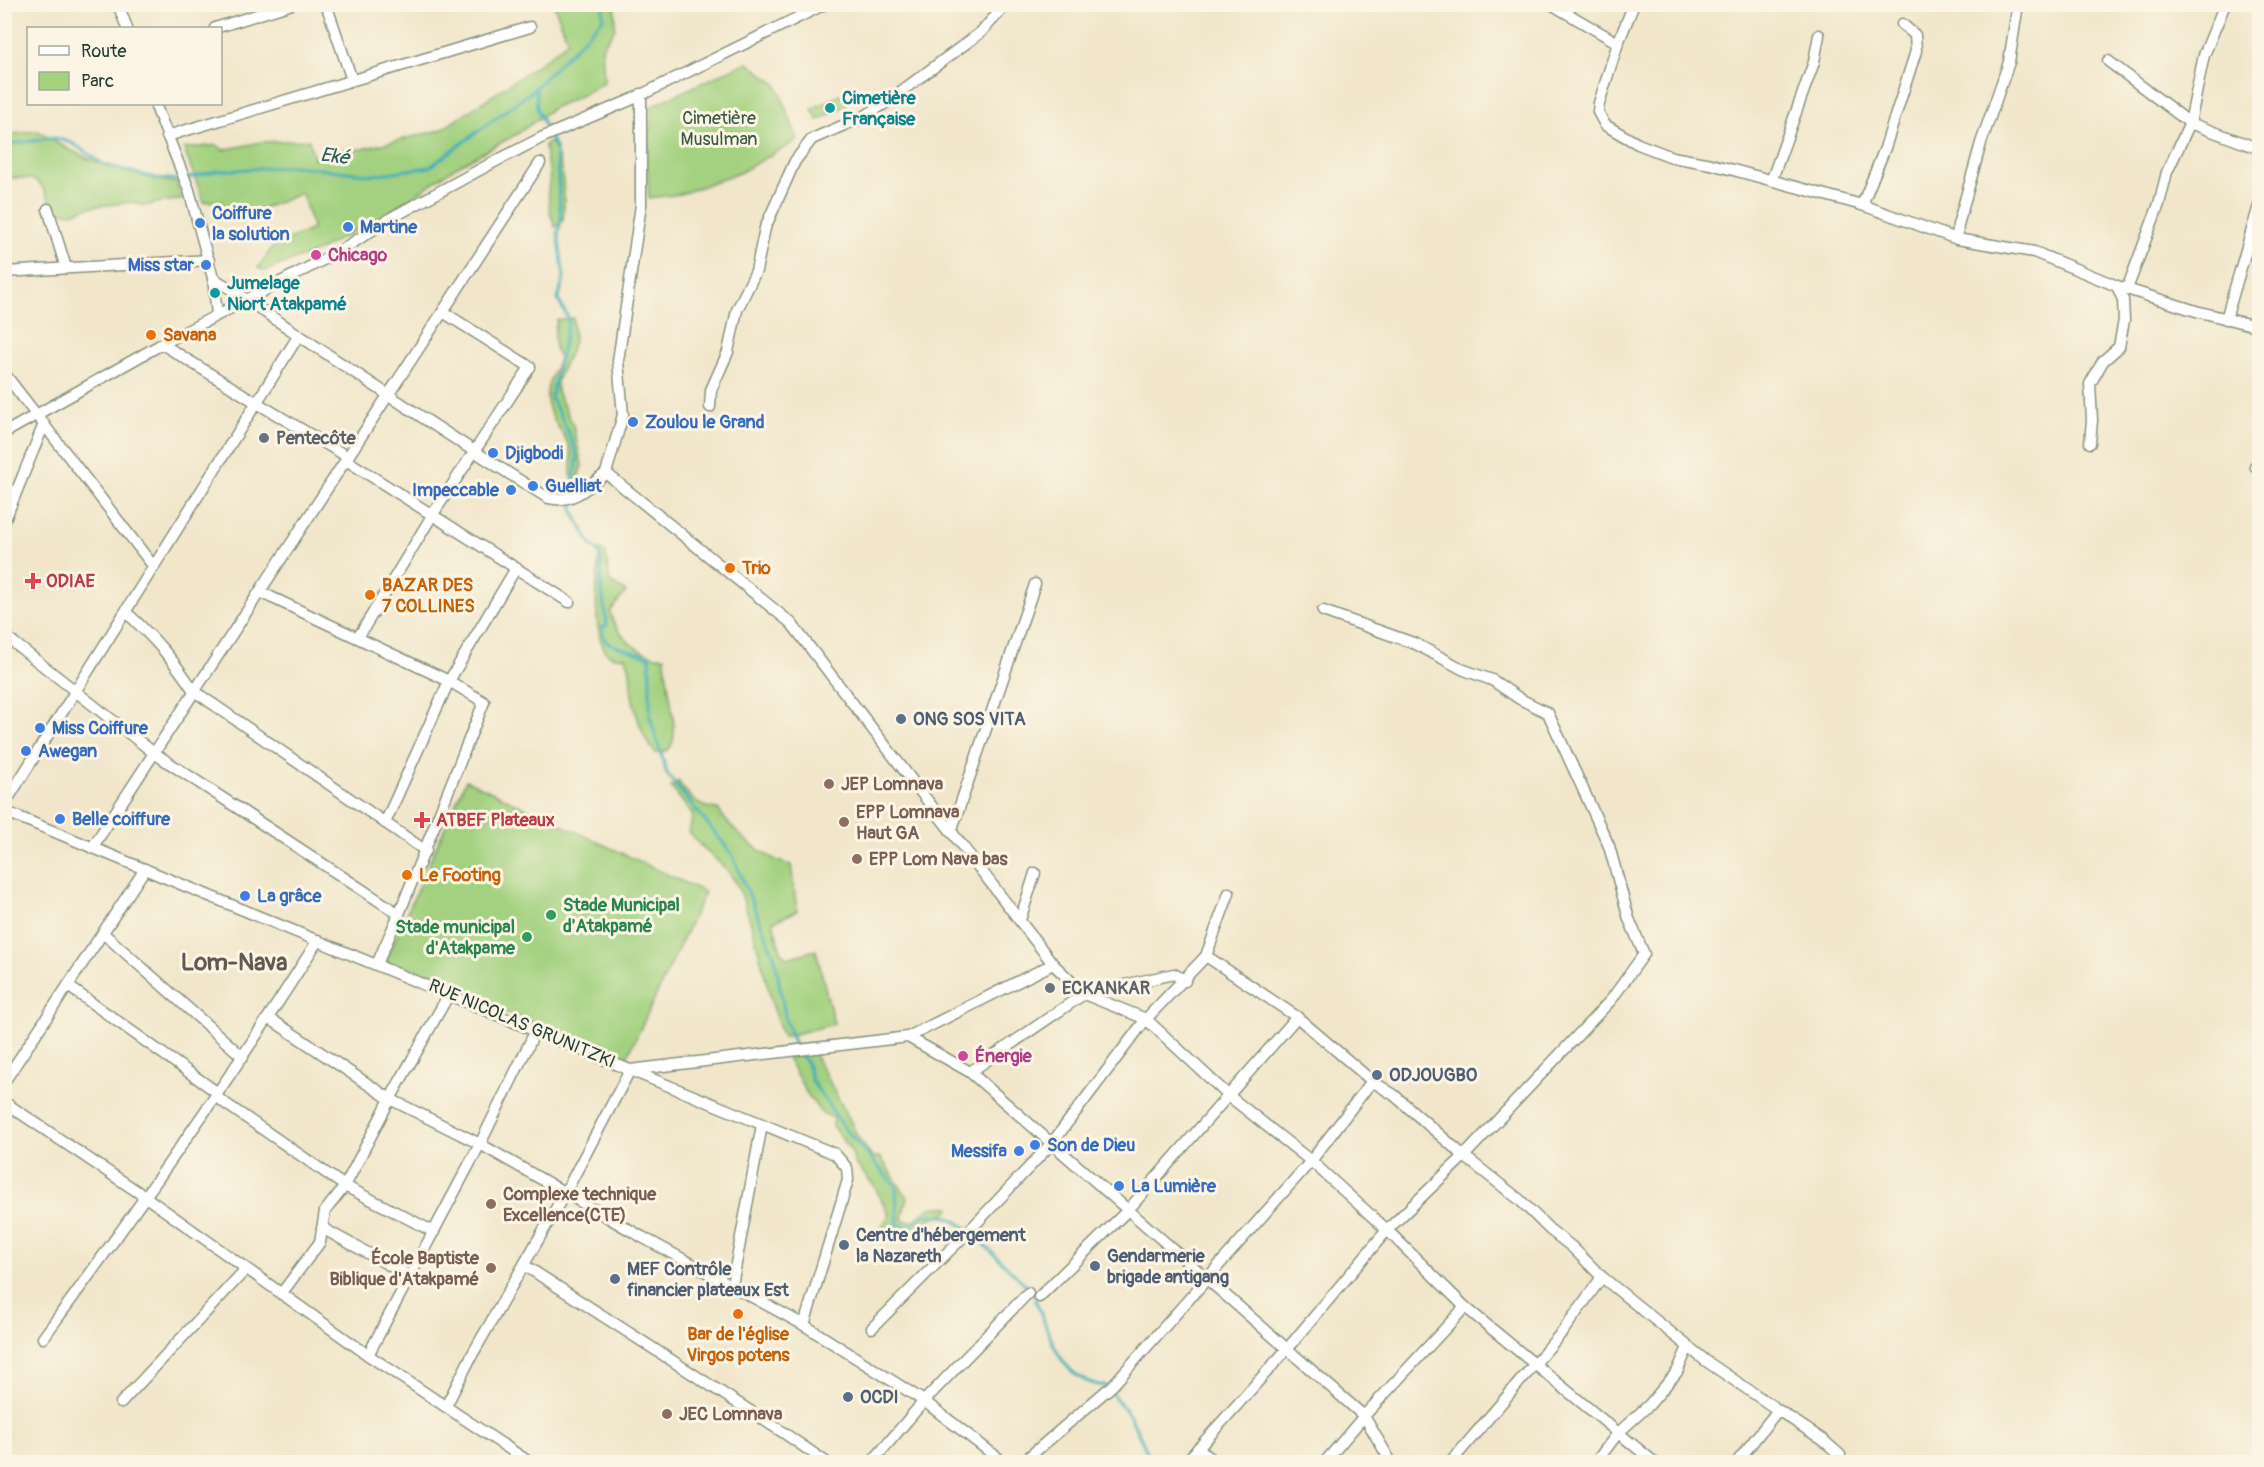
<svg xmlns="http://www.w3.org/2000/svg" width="2264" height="1467" viewBox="0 0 2264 1467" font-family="Pangolin,sans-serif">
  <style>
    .green { fill: #a3d17f; stroke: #61875a; stroke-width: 1.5 }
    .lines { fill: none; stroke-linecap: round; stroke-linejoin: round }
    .stream { stroke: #3dadb7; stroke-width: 3 }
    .street-casing { stroke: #88927f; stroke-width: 13 }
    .street { stroke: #fff; stroke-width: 10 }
    .culture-dot { fill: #0f9aa8; stroke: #fcf5e5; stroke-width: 2 }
    .shop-dot { fill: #3f7fe0; stroke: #fcf5e5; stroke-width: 2 }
    .hotel-dot { fill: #d1479c; stroke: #fcf5e5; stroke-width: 2 }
    .food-dot { fill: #e8710a; stroke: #fcf5e5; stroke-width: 2 }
    .worship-dot { fill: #6b7280; stroke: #fcf5e5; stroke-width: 2 }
    .health-dot { fill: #e0444e; stroke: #fcf5e5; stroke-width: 2 }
    .service-dot { fill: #5c6f8a; stroke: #fcf5e5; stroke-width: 2 }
    .education-dot { fill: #8d6e63; stroke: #fcf5e5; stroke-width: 2 }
    .leisure-dot { fill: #2e9e5b; stroke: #fcf5e5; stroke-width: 2 }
    .labels { text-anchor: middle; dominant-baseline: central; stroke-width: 6; stroke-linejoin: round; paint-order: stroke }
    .culture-label { font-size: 18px; font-weight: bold; fill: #0d838f; stroke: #fcf5e5; text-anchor: start }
    .park-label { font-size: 18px; fill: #395b43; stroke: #fcf5e5 }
    .shop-label { font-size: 18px; font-weight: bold; fill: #366cbe; stroke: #fcf5e5; text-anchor: start }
    .hotel-label { font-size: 18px; font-weight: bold; fill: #b23c85; stroke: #fcf5e5; text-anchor: start }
    .food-label { font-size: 18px; font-weight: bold; fill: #c56008; stroke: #fcf5e5; text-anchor: start }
    .worship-label { font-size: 18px; font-weight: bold; fill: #5b616d; stroke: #fcf5e5; text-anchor: start }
    .health-label { font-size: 18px; font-weight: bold; fill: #be3a42; stroke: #fcf5e5; text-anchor: start }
    .service-label { font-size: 18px; font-weight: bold; fill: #4e5e75; stroke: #fcf5e5; text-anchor: start }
    .education-label { font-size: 18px; font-weight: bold; fill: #785e54; stroke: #fcf5e5; text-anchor: start }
    .leisure-label { font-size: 18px; font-weight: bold; fill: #27864d; stroke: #fcf5e5; text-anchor: start }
    .street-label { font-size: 18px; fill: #1f3d34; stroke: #fcf5e5 }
    .water-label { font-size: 20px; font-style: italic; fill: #285f5b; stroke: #fcf5e5 }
    .district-label { font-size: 24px; font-weight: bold; fill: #615a50; stroke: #fcf5e5 }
  </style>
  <rect width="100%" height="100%" fill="#fcf5e5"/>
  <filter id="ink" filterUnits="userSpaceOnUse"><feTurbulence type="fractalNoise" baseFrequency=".0167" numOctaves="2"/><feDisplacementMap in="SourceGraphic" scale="12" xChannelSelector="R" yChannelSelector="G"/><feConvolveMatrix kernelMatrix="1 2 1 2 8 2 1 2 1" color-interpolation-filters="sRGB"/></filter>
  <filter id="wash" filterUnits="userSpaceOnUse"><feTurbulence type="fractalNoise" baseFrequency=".008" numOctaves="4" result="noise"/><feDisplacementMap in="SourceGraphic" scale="24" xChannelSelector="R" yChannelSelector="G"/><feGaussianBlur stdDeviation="1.35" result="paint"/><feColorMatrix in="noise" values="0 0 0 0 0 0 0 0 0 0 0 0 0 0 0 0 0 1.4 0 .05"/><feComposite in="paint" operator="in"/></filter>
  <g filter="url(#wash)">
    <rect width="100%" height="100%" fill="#f1e6ca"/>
    <g class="green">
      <path d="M554 5H615V29L602 47 604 82 582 95 553 108 517 134 456 167 390 212 317 251 265 271 258 268 274 245 313 229 302 193 236 219 221 201 204 202 184 149 217 145 223 150 262 142 309 140 314 159 327 157 329 151 362 149 441 130 539 64 568 41Z"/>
      <path d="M747 62 777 85 798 140 739 173 681 194 649 198 647 160 652 106Z"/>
      <path d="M842 94 847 105 818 120 812 109Z"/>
      <path d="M37 131C83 160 123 175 177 183L182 200 166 201 144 206 133 202 89 207 73 213 56 211C49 203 45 184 34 180 25 176 14 180 5 176L4 135Z"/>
      <path d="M550 142C564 158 566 202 563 221L555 227 550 212 548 191 550 173 546 159 545 144Z"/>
      <path d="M573 318 574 342 557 381V392L573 425 582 465 577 481 571 476C571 469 572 460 571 453 567 431 546 421 547 393 547 382 556 370 559 358 552 345 554 334 557 320Z"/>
      <path d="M600 549 606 553 610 582 626 592 610 612C617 637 639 656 665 657 665 680 679 728 672 744 669 751 663 752 656 753 643 743 633 705 631 688 630 676 632 668 625 657 621 657 615 658 611 656 590 645 597 570 600 549Z"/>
      <path d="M466 780 705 892 627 1057H621L484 1004 385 962Z"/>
      <path d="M678 781C691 798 695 807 718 809 730 830 766 860 791 865L797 911 773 922 781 952 787 958 816 950 834 1024 783 1037C768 998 762 957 749 917 745 907 743 896 738 887 726 862 702 852 689 832L693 815 671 787Z"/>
      <path d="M814 1053 852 1124 857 1136 872 1157H880L907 1197 902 1218 904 1221H914C927 1207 931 1206 950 1207L948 1212 932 1218 914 1237 904 1241 883 1232 881 1228 889 1215 875 1187 854 1162 852 1152 833 1127 834 1118 821 1113 806 1092 787 1057Z"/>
    </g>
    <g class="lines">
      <g class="stream">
        <path d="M536 87 537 109 556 149 561 221 558 233 564 277 558 300 569 319 551 398C558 411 577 446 577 460 577 471 571 481 572 493"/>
        <path d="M4 145 55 138 72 143 105 165 156 178 182 180"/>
        <path d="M188 178 216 171 296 166 373 175 430 167 531 92 603 19V4"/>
        <path d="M572 500 574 513 591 545 597 550 601 559V586L607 625 602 628 605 641C619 649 635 651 650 657V717L667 774 732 854 775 958 786 1022 797 1050 807 1063 812 1081 845 1129 896 1187 898 1225C911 1228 915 1224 925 1215L949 1217 968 1229 1031 1290"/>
        <path d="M1035 1299C1051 1335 1059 1382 1106 1386L1130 1416 1152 1462"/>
      </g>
    </g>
  </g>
  <g filter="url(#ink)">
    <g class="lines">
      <g class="street-casing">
        <g id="street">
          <path d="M118 4 127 28"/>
          <path d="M326 4 352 80"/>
          <path d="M1551 4 1618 43"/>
          <path d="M1634 4 1618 43 1599 103 1598 112 1605 125 1638 144 1672 157 1711 164 1862 205 1957 239 2034 252 2117 286 2196 311 2260 327"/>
          <path d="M215 28 292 4"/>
          <path d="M2108 61 2190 123 2260 149"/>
          <path d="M641 94V205L618 361 623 415 606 473 791 623 1053 964 1084 994 1146 1019 1229 1096 1311 1161 1387 1230 1465 1307 1654 1462"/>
          <path d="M155 104 189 190 213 278 217 315"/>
          <path d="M167 136 530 27"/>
          <path d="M1772 179 1814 62 1819 35"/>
          <path d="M1862 205 1885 148 1916 51 1915 35 1902 24"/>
          <path d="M48 209 66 268"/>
          <path d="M1957 239 1958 225 1981 143 2009 62 2018 4"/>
          <path d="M4 272 209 260"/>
          <path d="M213 278C243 296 271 317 300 336 382 391 464 446 548 498 572 504 589 487 606 473"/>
          <path d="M2127 289 2159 204 2167 172 2190 123 2204 55 2225 4"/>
          <path d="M2226 319 2260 202"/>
          <path d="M162 344 257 403 348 457"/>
          <path d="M4 373 154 567"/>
          <path d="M710 407 711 390 728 352 737 310 756 271 765 228 795 161 812 139 865 116 884 104 980 33 1007 4"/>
          <path d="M4 433 162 344 340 251 391 218 494 162 543 137 633 99 825 4"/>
          <path d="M2090 443 2092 420 2090 384 2103 361 2119 347 2124 320 2123 300 2117 286"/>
          <path d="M346 460 569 602"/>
          <path d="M2255 466 2260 461"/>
          <path d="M4 522 44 424"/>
          <path d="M260 592 449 681 484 702 399 914"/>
          <path d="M126 612C154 638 173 659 194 691L426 851"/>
          <path d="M4 635 154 753 399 914 377 964"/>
          <path d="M359 636 433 514 530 367 443 312"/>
          <path d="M4 805 299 335"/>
          <path d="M4 811 630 1070 908 1037 1053 964"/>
          <path d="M385 823 449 681 516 568"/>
          <path d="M951 832 1035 584"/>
          <path d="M92 848 540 163"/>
          <path d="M1020 920 1035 873"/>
          <path d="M103 933 243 1057"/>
          <path d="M1206 956 1297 1017 1372 1081 1394 1095 1464 1156 1520 1200 1549 1229 1572 1247 1602 1277 1706 1361 1778 1410 1737 1462"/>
          <path d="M68 986 218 1093"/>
          <path d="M269 1018 390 1099 480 1144 642 1237 804 1325 924 1401 1003 1462"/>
          <path d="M908 1037 970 1072 1364 1416 1391 1462"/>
          <path d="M970 1072 1084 994 1174 974 1185 981"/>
          <path d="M4 1082 145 869"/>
          <path d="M216 1097 345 1186 434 1232"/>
          <path d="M4 1102 147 1198 368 1355 529 1462"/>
          <path d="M322 1228 411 1277"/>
          <path d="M524 1265 781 1431 826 1462"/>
          <path d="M732 1285 762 1125"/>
          <path d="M281 1294 320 1242 325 1211 345 1186 390 1099 449 994"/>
          <path d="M1039 1297 1128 1210 1297 1017"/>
          <path d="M872 1328 968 1232 1052 1143 1146 1019 1206 956 1229 893"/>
          <path d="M43 1338C139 1208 232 1077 318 940"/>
          <path d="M368 1355 480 1144 536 1030"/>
          <path d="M121 1403 246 1269"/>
          <path d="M446 1406 472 1355 565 1193 630 1070 835 1154 847 1168 848 1180 804 1325"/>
          <path d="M1778 1410 1823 1440 1840 1455"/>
          <path d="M1198 1448 1215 1462"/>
          <path d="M872 1462 924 1401 1028 1293"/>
          <path d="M1023 1462 1113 1385 1311 1161 1372 1081"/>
          <path d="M1186 1462 1288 1348 1387 1230 1464 1156 1611 1000 1644 954 1629 919 1609 846 1548 713 1520 699 1492 680 1464 670 1416 644 1323 611"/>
          <path d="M1325 1462 1364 1416 1465 1307"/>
          <path d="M1451 1462 1563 1331 1602 1277"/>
          <path d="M1596 1462 1618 1433 1649 1405 1677 1372 1688 1347"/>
        </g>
      </g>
      <use href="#street" class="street"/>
    </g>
  </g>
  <g class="culture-dot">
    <circle cx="830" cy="108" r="6"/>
    <circle cx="215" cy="293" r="6"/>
  </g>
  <g class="shop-dot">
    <circle cx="200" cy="223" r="6"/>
    <circle cx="348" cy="227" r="6"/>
    <circle cx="206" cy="265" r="6"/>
    <circle cx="633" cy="422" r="6"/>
    <circle cx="493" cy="453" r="6"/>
    <circle cx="533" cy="486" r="6"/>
    <circle cx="511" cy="490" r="6"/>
    <circle cx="40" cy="728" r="6"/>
    <circle cx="26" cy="751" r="6"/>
    <circle cx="60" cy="819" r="6"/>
    <circle cx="245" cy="896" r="6"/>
    <circle cx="1035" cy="1145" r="6"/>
    <circle cx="1019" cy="1151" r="6"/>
    <circle cx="1119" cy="1186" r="6"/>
  </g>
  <g class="hotel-dot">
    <circle cx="316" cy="255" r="6"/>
    <circle cx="963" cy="1056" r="6"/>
  </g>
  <g class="food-dot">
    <circle cx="151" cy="335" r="6"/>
    <circle cx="730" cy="568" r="6"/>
    <circle cx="370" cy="595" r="6"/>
    <circle cx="407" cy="875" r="6"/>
    <circle cx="738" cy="1314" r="6"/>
  </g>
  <g class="worship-dot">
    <circle cx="264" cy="438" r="6"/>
    <circle cx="1050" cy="988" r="6"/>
  </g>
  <g class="health-dot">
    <path d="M30 572h6v6h6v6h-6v6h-6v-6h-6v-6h6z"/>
    <path d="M419 811h6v6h6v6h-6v6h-6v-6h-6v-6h6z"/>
  </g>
  <g class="service-dot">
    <circle cx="901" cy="719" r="6"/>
    <circle cx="1377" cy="1075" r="6"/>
    <circle cx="844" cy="1245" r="6"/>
    <circle cx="1095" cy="1266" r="6"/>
    <circle cx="615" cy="1279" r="6"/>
    <circle cx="848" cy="1397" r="6"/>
  </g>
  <g class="education-dot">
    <circle cx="829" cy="784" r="6"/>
    <circle cx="844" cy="822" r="6"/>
    <circle cx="857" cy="859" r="6"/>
    <circle cx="491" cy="1204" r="6"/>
    <circle cx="491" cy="1268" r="6"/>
    <circle cx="667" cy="1414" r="6"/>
  </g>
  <g class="leisure-dot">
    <circle cx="551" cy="915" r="6"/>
    <circle cx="527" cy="937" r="6"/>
  </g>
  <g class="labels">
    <g class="culture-label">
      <text x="842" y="98">Cimetière<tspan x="842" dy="21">Française</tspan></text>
      <text x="227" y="283">Jumelage<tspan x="227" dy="21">Niort Atakpamé</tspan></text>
    </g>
    <g class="park-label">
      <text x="719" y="118">Cimetière<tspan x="719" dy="21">Musulman</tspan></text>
    </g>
    <g class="shop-label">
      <text x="212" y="213">Coiffure<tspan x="212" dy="21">la solution</tspan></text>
      <text x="360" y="227">Martine</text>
      <text x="194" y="265" text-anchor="end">Miss star</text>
      <text x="645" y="422">Zoulou le Grand</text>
      <text x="505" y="453">Djigbodi</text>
      <text x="545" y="486">Guelliat</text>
      <text x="499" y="490" text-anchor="end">Impeccable</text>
      <text x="52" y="728">Miss Coiffure</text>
      <text x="38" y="751">Awegan</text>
      <text x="72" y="819">Belle coiffure</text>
      <text x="257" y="896">La grâce</text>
      <text x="1047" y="1145">Son de Dieu</text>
      <text x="1007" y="1151" text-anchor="end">Messifa</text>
      <text x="1131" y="1186">La Lumière</text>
    </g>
    <g class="hotel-label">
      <text x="328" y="255">Chicago</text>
      <text x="975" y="1056">Énergie</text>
    </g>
    <g class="food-label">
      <text x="163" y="335">Savana</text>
      <text x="742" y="568">Trio</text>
      <text x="382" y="585">BAZAR DES<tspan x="382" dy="21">7 COLLINES</tspan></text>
      <text x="419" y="875">Le Footing</text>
      <text x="738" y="1334" text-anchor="middle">Bar de l'église<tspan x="738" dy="21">Virgos potens</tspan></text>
    </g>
    <g class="worship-label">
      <text x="276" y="438">Pentecôte</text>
      <text x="1062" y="988">ECKANKAR</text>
    </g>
    <g class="health-label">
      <text x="46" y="581">ODIAE</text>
      <text x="436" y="820">ATBEF Plateaux</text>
    </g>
    <g class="service-label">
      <text x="913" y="719">ONG SOS VITA</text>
      <text x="1389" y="1075">ODJOUGBO</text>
      <text x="856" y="1235">Centre d'hébergement<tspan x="856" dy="21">la Nazareth</tspan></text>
      <text x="1107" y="1256">Gendarmerie<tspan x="1107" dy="21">brigade antigang</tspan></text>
      <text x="627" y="1269">MEF Contrôle<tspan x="627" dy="21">financier plateaux Est</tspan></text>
      <text x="860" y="1397">OCDI</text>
    </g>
    <g class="education-label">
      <text x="841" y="784">JEP Lomnava</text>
      <text x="856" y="812">EPP Lomnava<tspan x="856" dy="21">Haut GA</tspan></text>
      <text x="869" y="859">EPP Lom Nava bas</text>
      <text x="503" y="1194">Complexe technique<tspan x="503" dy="21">Excellence(CTE)</tspan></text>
      <text x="479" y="1258" text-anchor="end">École Baptiste<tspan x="479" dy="21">Biblique d'Atakpamé</tspan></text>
      <text x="679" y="1414">JEC Lomnava</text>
    </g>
    <g class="leisure-label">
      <text x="563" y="905">Stade Municipal<tspan x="563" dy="21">d'Atakpamé</tspan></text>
      <text x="515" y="927" text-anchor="end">Stade municipal<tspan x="515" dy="21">d'Atakpame</tspan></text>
    </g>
    <g class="street-label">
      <text transform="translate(522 1024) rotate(23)">RUE NICOLAS GRUNITZKI</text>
    </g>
    <g class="water-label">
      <text transform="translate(335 156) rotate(7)">Eké</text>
    </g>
    <g class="district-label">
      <text x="234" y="962">Lom-Nava</text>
    </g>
  </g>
  <rect width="2264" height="1467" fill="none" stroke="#fcf5e5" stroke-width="24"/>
  <rect x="27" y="27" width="195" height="78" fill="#fcf5e5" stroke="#a4ab9e" stroke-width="1.5"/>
  <rect x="39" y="46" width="30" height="9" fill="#ffffff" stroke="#a4ab9e" stroke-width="1.5"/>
  <text x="81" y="57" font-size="18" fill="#1f3d34">Route</text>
  <rect x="39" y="72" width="30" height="18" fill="#a3d17f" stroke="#a4ab9e" stroke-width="1.5"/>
  <text x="81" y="87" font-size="18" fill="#1f3d34">Parc</text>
</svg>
